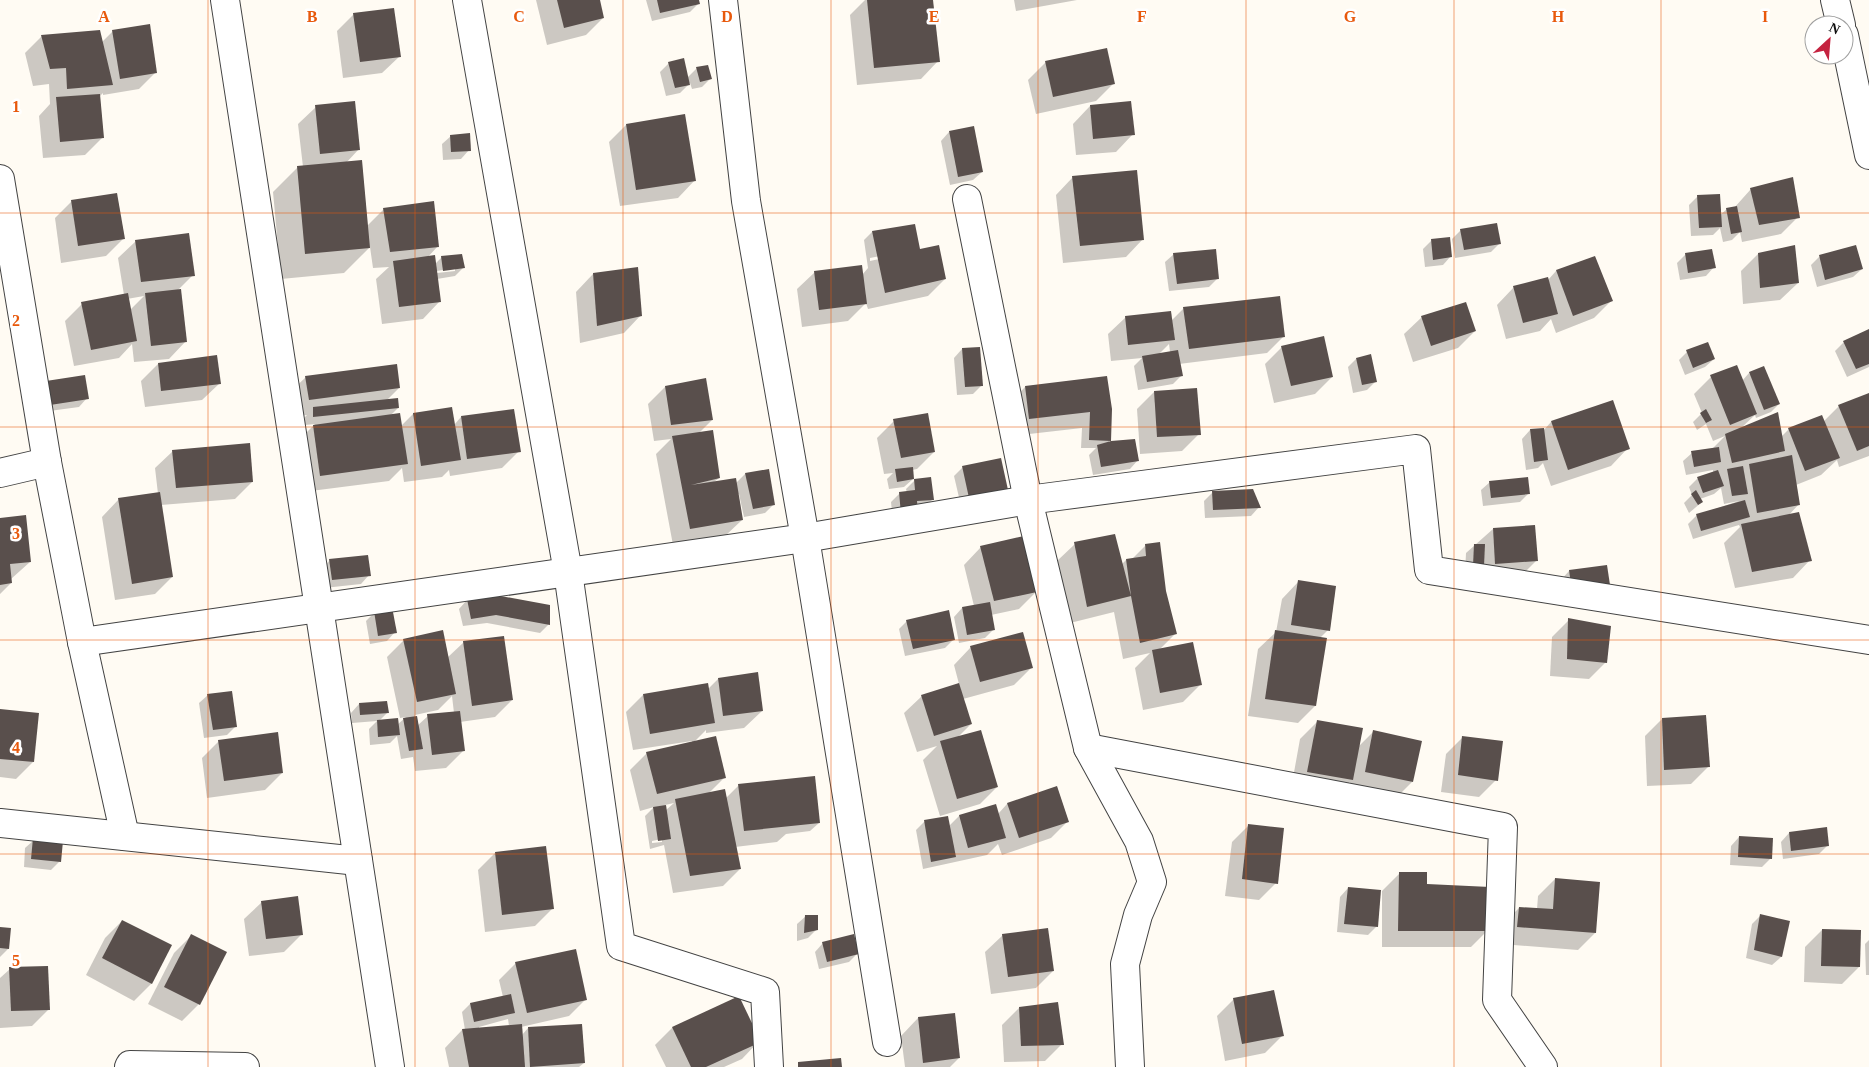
<svg xmlns="http://www.w3.org/2000/svg" width="1869" height="1067" viewBox="0 0 1869 1067" font-family="'Times New Roman',serif">
  <style>
    .shadow { fill: #0003; fill-rule: evenodd }
    .building { fill: #594f4c }
    .lines { fill: none; stroke-linecap: round; stroke-linejoin: round }
    .street-casing { stroke: #434343; stroke-width: 30 }
    .street { stroke: #fff; stroke-width: 28 }
    .grid { fill: none; stroke: #e8590c; stroke-width: 1; stroke-opacity: 0.55 }
    .grid-label { font-size: 16px; text-anchor: middle; font-weight: bold; fill: #e8590c; stroke: #fff; stroke-width: 5; stroke-linejoin: round; paint-order: stroke }
  </style>
  <rect width="100%" height="100%" fill="#fffbf3"/>
  <g class="shadow">
    <path d="M536 0H598L603 18 586 35 547 45Z"/>
    <path d="M646 0H698V4L690 12 652 21Z"/>
    <path d="M865 0H932L938 61 921 79 857 85 850 15Z"/>
    <path d="M1014 0H1077L1016 11Z"/>
    <path d="M354 14 400 56 382 73 343 78 337 31Z"/>
    <path d="M113 31 156 72 139 89 103 95V93L99 97 102 138 85 155 43 158 39 116 50 104 49 84 33 86 25 53 42 36 101 43Z"/>
    <path d="M1046 62 1113 84 1096 101 1036 114 1028 80Z"/>
    <path d="M669 63 687 78 697 68 710 79 702 87 692 89 690 83 680 93 666 96 660 72Z"/>
    <path d="M1130 103 1133 134 1116 152 1076 155 1073 124 1090 106Z"/>
    <path d="M316 107 359 149 346 163 367 226 384 209 438 246 427 258 435 264 442 257 463 268 455 276 437 279 440 301 423 319 382 324 376 279 389 267 373 268 370 247 344 273 281 279 273 192 298 167H303L298 124ZM455 268V271L437 273V271Z"/>
    <path d="M626 125 695 180 678 198 620 206 609 142Z"/>
    <path d="M949 132 982 172 973 180 950 185 941 141Z"/>
    <path d="M451 136 469 150 461 159 443 160 442 144Z"/>
    <path d="M1073 177 1143 239 1126 257 1063 263 1056 195Z"/>
    <path d="M1751 189 1798 217 1781 234 1742 242 1740 232 1732 240 1723 242 1720 228 1713 235 1691 236 1689 205 1697 197 1720 215 1727 209 1734 208Z"/>
    <path d="M72 201 123 239 106 256 61 263 55 218Z"/>
    <path d="M914 225 919 251 945 279 928 296 868 309 866 303 848 321 802 327 797 289 815 272 862 275 868 268 864 240 872 232ZM911 250V252L870 261V258Z"/>
    <path d="M1461 230 1500 243 1491 252 1455 258 1452 239Z"/>
    <path d="M1432 240 1451 256 1443 265 1425 267 1423 249Z"/>
    <path d="M136 241 193 275 177 291 186 341 169 359 134 362 132 344 119 358 74 366 65 321 82 304 124 295 118 258ZM144 296 130 310 127 299Z"/>
    <path d="M1855 247 1862 269 1853 277 1817 287 1811 265 1819 257Z"/>
    <path d="M1174 254 1217 279 1209 287 1169 291 1165 262Z"/>
    <path d="M1686 254 1714 267 1706 276 1680 280 1677 263Z"/>
    <path d="M1758 254 1798 283 1780 300 1743 304 1741 271Z"/>
    <path d="M1594 257 1611 301 1594 318 1556 333 1551 319 1540 331 1506 339 1497 305 1514 287 1548 280 1556 271Z"/>
    <path d="M593 274 641 315 624 333 580 343 576 292Z"/>
    <path d="M1184 308 1284 336 1267 353 1179 364 1181 376 1173 384 1138 390 1134 366 1142 358 1111 361 1108 334 1126 317 1171 321ZM1169 344 1170 352 1158 355Z"/>
    <path d="M1422 317 1475 331 1458 348 1413 362 1404 334Z"/>
    <path d="M1869 330V367L1847 377 1835 351 1843 343Z"/>
    <path d="M1282 347 1332 377 1315 394 1274 403 1265 364Z"/>
    <path d="M962 349 982 385 973 394 957 395 954 358Z"/>
    <path d="M1687 352 1714 359 1705 367 1685 375 1679 360Z"/>
    <path d="M1356 359 1375 382 1367 390 1353 393 1348 367Z"/>
    <path d="M158 364 220 383 202 400 145 407 141 381Z"/>
    <path d="M1749 373 1779 404 1771 412 1756 418 1755 415 1740 429 1781 437 1789 429 1824 421 1839 406 1869 394V456L1839 467 1837 460 1821 475 1796 485 1799 504 1788 516 1810 560 1793 578 1735 588 1724 543 1740 527 1739 525 1693 539 1688 524 1697 515 1739 501 1724 504 1721 488 1714 494 1700 499 1702 502 1689 513 1684 503 1692 495 1689 487 1697 479 1713 473V470L1686 475 1683 461 1692 453 1712 449 1725 436 1713 441 1706 424 1697 430 1693 422 1702 413 1694 394 1711 377 1742 381Z"/>
    <path d="M306 377 399 388 386 401 398 408 390 416 401 426 413 414 451 408 454 425 461 417 519 451 502 468 450 476 449 470 442 477 404 482 402 468 389 481 303 492 296 443 315 424 305 425V417L307 415 292 417 288 394Z"/>
    <path d="M665 387 712 420 698 434 719 478 714 482 735 484 745 474 768 470 774 504 765 513 744 517 739 494H737L742 520 724 537 673 545 656 454 671 439 654 441 648 404Z"/>
    <path d="M1025 387 1110 410 1109 442 1138 460 1130 469 1093 475 1089 455 1096 448H1081L1082 428 1012 436 1008 405Z"/>
    <path d="M38 391 87 398 79 407 42 412Z"/>
    <path d="M1154 392 1199 434 1182 451 1140 454 1137 409Z"/>
    <path d="M894 421 934 452 917 469 912 470 913 479 904 487 889 489 887 479 893 473 884 474 877 438Z"/>
    <path d="M1551 422 1628 448 1611 466 1551 486 1543 463 1538 468 1526 470 1522 439 1530 430 1543 431Z"/>
    <path d="M173 451 252 482 235 499 161 505 172 577 155 594 115 600 102 517 119 499 158 494 155 468Z"/>
    <path d="M1000 459 961 506 954 476 963 467Z"/>
    <path d="M915 480 932 500 924 508 893 522 891 502 900 493H907L906 489Z"/>
    <path d="M1490 482 1529 493 1520 502 1483 506 1481 490Z"/>
    <path d="M1213 492 1259 507 1251 516 1205 518 1204 501Z"/>
    <path d="M0 519 30 562 11 579V583L0 594Z"/>
    <path d="M1493 529 1536 561 1519 578 1465 574 1466 553Z"/>
    <path d="M1075 544 1121 565 1126 560 1132 559 1145 546 1175 634 1160 649 1200 685 1183 702 1143 710 1135 668 1150 653 1123 659 1114 612 1070 623 1057 561Z"/>
    <path d="M981 547 1036 592 1019 609 991 615 993 630 985 638 959 643 954 617 962 608 974 606 964 565Z"/>
    <path d="M330 560 369 575 361 584 324 588 322 569Z"/>
    <path d="M1606 566 1564 598 1561 580 1569 571Z"/>
    <path d="M1299 581 1328 630 1320 638 1315 706 1298 723 1248 716 1258 649 1276 632 1282 599Z"/>
    <path d="M467 600 549 624 540 633 487 623 463 626 459 609Z"/>
    <path d="M374 613 395 632 387 641 370 644 366 621Z"/>
    <path d="M1569 620 1606 662 1589 679 1550 676 1552 637Z"/>
    <path d="M907 621 954 639 945 648 905 656 899 629Z"/>
    <path d="M404 640 447 658 464 642 512 700 495 717 460 722 463 751 446 768 415 771 413 757 401 759 397 736 390 743 370 745 369 729 377 721 352 723 351 713 359 704 388 712 379 721 397 725 406 717 400 718 387 657ZM452 696 454 713 428 716 417 726 415 715 438 710Z"/>
    <path d="M971 647 1031 668 1014 685 963 699 971 724 957 738 997 787 980 804 940 816 923 760 937 746 917 752 904 713 922 696 959 684 954 665Z"/>
    <path d="M718 679 762 711 744 728 706 733V730L694 742 725 777 709 793 726 798 738 786 819 823 810 831 786 834 777 842 735 847 740 869 723 886 673 893 664 845 650 849 645 816 654 807 640 811 630 770 647 753 692 743V741L633 750 626 712 643 695 708 689ZM674 803 666 810 665 805ZM662 839V842L652 843V841Z"/>
    <path d="M208 695 236 726 227 735 204 738 199 703Z"/>
    <path d="M0 710 33 762 16 779 0 777Z"/>
    <path d="M1662 719 1708 767 1691 784 1647 786 1645 736Z"/>
    <path d="M1318 721 1358 747 1373 732 1412 782 1395 799 1348 789 1350 782 1335 797 1291 789 1300 739Z"/>
    <path d="M1463 737 1496 780 1479 797 1441 792 1446 754Z"/>
    <path d="M219 741 282 773 265 790 207 798 202 758Z"/>
    <path d="M1057 788 1068 821 1051 838 1002 855 998 844 987 855 923 869 916 830 924 822 947 817 949 826 959 816 998 814 1007 804Z"/>
    <path d="M1249 825 1276 883 1259 900 1225 896 1232 842Z"/>
    <path d="M1789 833 1828 845 1819 854 1783 859 1781 842Z"/>
    <path d="M1739 837 1771 858 1762 867 1730 865 1731 846Z"/>
    <path d="M34 840 60 861 51 870 24 867 25 848Z"/>
    <path d="M495 853 552 909 535 926 485 932 478 870Z"/>
    <path d="M1399 874 1425 885 1488 930 1471 947H1382V891Z"/>
    <path d="M1555 879 1595 933 1578 950 1501 944 1502 925 1519 908 1537 909 1538 896Z"/>
    <path d="M1348 888 1377 926 1368 935 1337 932 1340 897Z"/>
    <path d="M262 902 301 935 284 952 249 956 244 919Z"/>
    <path d="M806 916 817 929 808 938 797 941V924Z"/>
    <path d="M1760 916 1789 922 1781 957 1772 965 1746 958 1752 924Z"/>
    <path d="M122 921 170 946 151 984 134 1001 86 975 105 938Z"/>
    <path d="M0 928 8 949 0 957Z"/>
    <path d="M1822 930 1859 967 1842 984 1804 982 1805 947Z"/>
    <path d="M1003 935 1053 971 1036 988 991 994 985 952Z"/>
    <path d="M191 936 199 1004 182 1021 148 1004 174 953Z"/>
    <path d="M1869 940V975H1866L1865 944Z"/>
    <path d="M823 943 858 953 849 962 819 969 815 952Z"/>
    <path d="M516 963 586 999 569 1016 521 1027 522 1035 528 1028 584 1063 579 1067H449L445 1048 462 1030H465L462 1012 470 1004 503 997 499 980ZM508 1019 509 1026 479 1029V1027Z"/>
    <path d="M10 969 49 1009 32 1026 0 1028V978Z"/>
    <path d="M738 998 759 1041 742 1059 724 1067H666L655 1045 672 1028Z"/>
    <path d="M1234 999 1282 1036 1265 1053 1225 1061 1217 1016Z"/>
    <path d="M1019 1008 1062 1044 1045 1061 1004 1062 1002 1025Z"/>
    <path d="M918 1018 959 1058 950 1067H905L901 1036Z"/>
  </g>
  <g class="building">
    <path d="M557 0H600L604 18 564 28Z"/>
    <path d="M657 0H699L700 4 660 13Z"/>
    <path d="M867 0H933L940 62 874 68Z"/>
    <path d="M394 8 401 57 360 62 353 13Z"/>
    <path d="M150 24 157 73 120 79 112 30Z"/>
    <path d="M100 30 113 85 67 89 66 68 50 69 41 35Z"/>
    <path d="M1107 48 1115 84 1053 97 1045 61Z"/>
    <path d="M684 58 690 85 675 88 668 62Z"/>
    <path d="M708 65 712 79 700 82 696 67Z"/>
    <path d="M100 94 104 138 60 142 56 97Z"/>
    <path d="M355 101 360 150 320 154 315 105Z"/>
    <path d="M1131 101 1135 135 1093 139 1090 105Z"/>
    <path d="M685 114 696 181 636 190 626 124Z"/>
    <path d="M974 126 983 172 958 177 949 131Z"/>
    <path d="M470 133 471 151 451 152 450 135Z"/>
    <path d="M362 160 370 248 305 254 297 166Z"/>
    <path d="M1137 170 1144 240 1080 246 1072 176Z"/>
    <path d="M1793 177 1800 218 1759 225 1750 188Z"/>
    <path d="M117 193 125 239 78 246 71 200Z"/>
    <path d="M1720 194 1722 227 1699 228 1697 195Z"/>
    <path d="M434 201 439 247 390 252 383 208Z"/>
    <path d="M1737 206 1742 232 1731 234 1726 208Z"/>
    <path d="M1497 223 1501 244 1464 250 1460 229Z"/>
    <path d="M915 224 920 249 939 245 946 279 885 293 872 231Z"/>
    <path d="M189 233 195 276 141 282 135 240Z"/>
    <path d="M1450 237 1452 257 1433 260 1431 239Z"/>
    <path d="M1795 245 1799 283 1760 288 1758 253Z"/>
    <path d="M1856 245 1863 269 1825 280 1819 255Z"/>
    <path d="M1216 249 1219 279 1177 284 1173 253Z"/>
    <path d="M1712 249 1716 268 1688 273 1685 253Z"/>
    <path d="M462 254 465 268 443 271 441 256Z"/>
    <path d="M435 255 441 302 399 307 393 261Z"/>
    <path d="M1595 256 1613 301 1573 316 1556 270Z"/>
    <path d="M862 265 867 304 819 310 814 271Z"/>
    <path d="M638 267 642 316 597 326 593 273Z"/>
    <path d="M1548 277 1558 314 1523 323 1513 286Z"/>
    <path d="M181 289 187 342 151 346 145 293Z"/>
    <path d="M128 293 137 341 91 350 81 302Z"/>
    <path d="M1280 296 1285 337 1189 349 1183 307Z"/>
    <path d="M1466 302 1476 331 1431 346 1421 316Z"/>
    <path d="M1171 311 1175 340 1128 345 1125 316Z"/>
    <path d="M1869 329V364L1856 369 1843 341Z"/>
    <path d="M1324 336 1333 377 1291 386 1281 346Z"/>
    <path d="M1708 342 1715 359 1693 368 1686 350Z"/>
    <path d="M980 347 983 386 965 387 962 348Z"/>
    <path d="M1178 350 1183 376 1147 382 1142 356Z"/>
    <path d="M1371 354 1377 382 1362 385 1356 358Z"/>
    <path d="M217 355 221 384 161 391 158 363Z"/>
    <path d="M397 364 400 388 309 400 305 376Z"/>
    <path d="M1737 365 1757 414 1730 425 1710 375Z"/>
    <path d="M1764 366 1780 404 1764 410 1749 372Z"/>
    <path d="M85 375 89 399 50 405 46 381Z"/>
    <path d="M1107 376 1112 409 1111 441 1089 440 1090 412 1029 419 1025 386Z"/>
    <path d="M706 378 713 420 671 425 665 386Z"/>
    <path d="M1197 388 1201 435 1157 437 1154 391Z"/>
    <path d="M1869 393V446L1857 451 1838 405Z"/>
    <path d="M398 398 399 408 313 417V407Z"/>
    <path d="M1613 400 1630 449 1568 470 1551 421Z"/>
    <path d="M452 407 461 460 421 466 413 413Z"/>
    <path d="M514 409 521 452 467 459 461 416Z"/>
    <path d="M1706 409 1712 420 1706 423 1700 413Z"/>
    <path d="M1778 412 1785 451 1732 463 1725 434Z"/>
    <path d="M400 413 408 464 320 476 313 425Z"/>
    <path d="M928 413 935 452 901 458 893 419Z"/>
    <path d="M1822 415 1840 458 1805 471 1788 428Z"/>
    <path d="M1544 428 1548 460 1534 462 1530 429Z"/>
    <path d="M713 430 720 478 691 485 736 478 743 520 690 529 672 436Z"/>
    <path d="M1135 439 1139 461 1101 467 1097 445 1111 441Z"/>
    <path d="M250 443 253 482 176 488 172 450Z"/>
    <path d="M1719 447 1721 462 1694 467 1691 451Z"/>
    <path d="M1792 455 1800 505 1757 513 1749 464Z"/>
    <path d="M1001 458 1008 490 969 498 962 466Z"/>
    <path d="M1743 466 1748 494 1732 496 1727 469Z"/>
    <path d="M913 467 914 479 897 482 895 469Z"/>
    <path d="M769 469 775 505 753 509 745 473Z"/>
    <path d="M1718 470 1724 486 1703 493 1697 477Z"/>
    <path d="M931 477 934 500 917 501 918 512 901 514 899 492 915 490 914 479Z"/>
    <path d="M1528 477 1530 494 1491 498 1489 481Z"/>
    <path d="M1253 489 1261 508 1213 510 1212 491Z"/>
    <path d="M1696 490 1703 502 1698 505 1691 494Z"/>
    <path d="M160 492 173 577 132 584 118 498Z"/>
    <path d="M1745 500 1750 517 1701 531 1696 514Z"/>
    <path d="M1799 512 1812 561 1752 572 1741 524Z"/>
    <path d="M26 515 31 562 10 564 12 583 0 585V518Z"/>
    <path d="M1535 525 1538 561 1495 564 1493 528Z"/>
    <path d="M1115 534 1131 596 1126 559 1146 556 1145 544 1160 542 1166 591 1177 634 1140 643 1131 596 1087 607 1074 542Z"/>
    <path d="M1024 536 1037 592 994 601 980 546Z"/>
    <path d="M1474 544H1485L1484 566H1473Z"/>
    <path d="M368 555 371 576 332 580 329 559Z"/>
    <path d="M1607 565 1610 585 1572 591 1569 570Z"/>
    <path d="M1298 580 1336 586 1330 631 1291 625Z"/>
    <path d="M495 595 550 605V625L496 615 471 619 467 599Z"/>
    <path d="M990 602 995 630 967 635 962 607Z"/>
    <path d="M392 607 397 633 378 636 374 611Z"/>
    <path d="M949 610 955 640 913 649 906 620Z"/>
    <path d="M1568 618 1611 626 1607 663 1567 659Z"/>
    <path d="M443 630 456 694 417 702 403 639Z"/>
    <path d="M1275 630 1327 638 1316 706 1265 699Z"/>
    <path d="M1023 632 1033 668 980 682 970 646Z"/>
    <path d="M504 636 513 700 472 706 463 641Z"/>
    <path d="M1193 642 1202 685 1160 693 1152 650Z"/>
    <path d="M758 672 763 711 723 716 718 678Z"/>
    <path d="M708 683 715 723 650 734 643 694Z"/>
    <path d="M959 683 972 724 934 736 921 695Z"/>
    <path d="M232 691 237 727 213 730 207 694Z"/>
    <path d="M387 701 389 713 360 715 359 703Z"/>
    <path d="M0 709 39 713 34 762 0 759Z"/>
    <path d="M460 711 465 751 432 755 427 714Z"/>
    <path d="M1706 715 1710 767 1664 770 1662 718Z"/>
    <path d="M417 716 423 749 409 751 403 718Z"/>
    <path d="M398 718 400 735 378 737 377 720Z"/>
    <path d="M1317 720 1363 728 1353 780 1307 772Z"/>
    <path d="M981 730 998 787 957 799 940 741Z"/>
    <path d="M1373 730 1422 741 1413 782 1365 772Z"/>
    <path d="M278 732 283 773 224 781 218 740Z"/>
    <path d="M716 736 726 778 657 794 646 752Z"/>
    <path d="M1462 736 1503 741 1498 781 1458 775Z"/>
    <path d="M815 776 820 823 744 831 738 784Z"/>
    <path d="M1057 786 1069 822 1019 838 1007 803Z"/>
    <path d="M725 789 741 869 690 876 675 799Z"/>
    <path d="M996 804 1006 838 968 848 959 815Z"/>
    <path d="M666 805 671 839 658 841 653 807Z"/>
    <path d="M948 816 956 857 931 862 924 820Z"/>
    <path d="M1248 824 1284 828 1278 884 1242 879Z"/>
    <path d="M1827 827 1829 846 1791 851 1789 832Z"/>
    <path d="M1739 836 1773 838 1772 859 1738 857Z"/>
    <path d="M33 838 63 841 61 862 31 859Z"/>
    <path d="M546 846 554 909 502 915 495 852Z"/>
    <path d="M1399 872H1427V884L1490 887 1489 931H1398Z"/>
    <path d="M1555 878 1600 882 1596 933 1517 927 1519 907 1553 909Z"/>
    <path d="M1348 887 1381 890 1378 927 1344 924Z"/>
    <path d="M298 896 303 935 266 939 261 901Z"/>
    <path d="M1760 914 1790 921 1782 957 1754 950Z"/>
    <path d="M805 915H818V930L804 933Z"/>
    <path d="M122 920 172 945 152 984 102 958Z"/>
    <path d="M0 927 11 928 9 949 0 948Z"/>
    <path d="M1048 928 1054 971 1008 977 1002 934Z"/>
    <path d="M1822 929 1861 930 1860 967 1821 966Z"/>
    <path d="M191 934 227 952 200 1005 164 987Z"/>
    <path d="M854 934 859 954 827 962 822 942Z"/>
    <path d="M576 949 587 1000 527 1013 515 962Z"/>
    <path d="M48 966 50 1010 11 1011 9 967Z"/>
    <path d="M1274 990 1284 1036 1242 1044 1233 998Z"/>
    <path d="M511 994 515 1013 474 1022 470 1003Z"/>
    <path d="M739 996 761 1042 706 1067H691L672 1027Z"/>
    <path d="M1058 1002 1064 1045 1021 1046 1019 1007Z"/>
    <path d="M955 1013 960 1058 923 1063 918 1017Z"/>
    <path d="M522 1024 525 1067H469L462 1029Z"/>
    <path d="M582 1024 585 1063 530 1067 528 1027Z"/>
    <path d="M841 1058 842 1067H798V1062Z"/>
  </g>
  <g class="lines">
    <g class="street-casing">
      <g id="street">
        <path d="M225 0 390 1067"/>
        <path d="M467 0 568 572 621 946 765 992 769 1067"/>
        <path d="M723 0 746 201 805 538 887 1042"/>
        <path d="M1835 0 1841 25"/>
        <path d="M1844 35 1869 155"/>
        <path d="M0 179 47 462 82 642 125 836"/>
        <path d="M967 199 1028 500 1088 748 1139 841 1152 882 1138 915 1125 964 1130 1067"/>
        <path d="M0 473 47 462"/>
        <path d="M82 642 805 538 1028 500 1416 449 1429 570 1869 640"/>
        <path d="M1088 748 1503 827 1497 1000 1543 1067"/>
        <path d="M0 823 358 861"/>
        <path d="M129 1067 130 1065 245 1067"/>
      </g>
    </g>
    <use href="#street" class="street"/>
  </g>
  <path class="grid" d="M208 0V1067M415 0V1067M623 0V1067M831 0V1067M1038 0V1067M1246 0V1067M1454 0V1067M1661 0V1067M0 213H1869M0 427H1869M0 640H1869M0 854H1869"/>
  <g class="grid-label">
    <text x="104" y="22">A</text>
    <text x="312" y="22">B</text>
    <text x="519" y="22">C</text>
    <text x="727" y="22">D</text>
    <text x="934" y="22">E</text>
    <text x="1142" y="22">F</text>
    <text x="1350" y="22">G</text>
    <text x="1558" y="22">H</text>
    <text x="1765" y="22">I</text>
    <text x="16" y="112">1</text>
    <text x="16" y="326">2</text>
    <text x="16" y="539">3</text>
    <text x="16" y="753">4</text>
    <text x="16" y="966">5</text>
  </g>
  <g transform="translate(1829 40) rotate(26)"><circle r="24" fill="#ffffff" stroke="#9f9f9f"/>
  <path d="M0-4L9 19L0 12L-9 19Z" fill="#c52340"/>
  <text y="-8" font-size="14" font-weight="bold" text-anchor="middle" fill="#101010">N</text>
  </g>
</svg>
